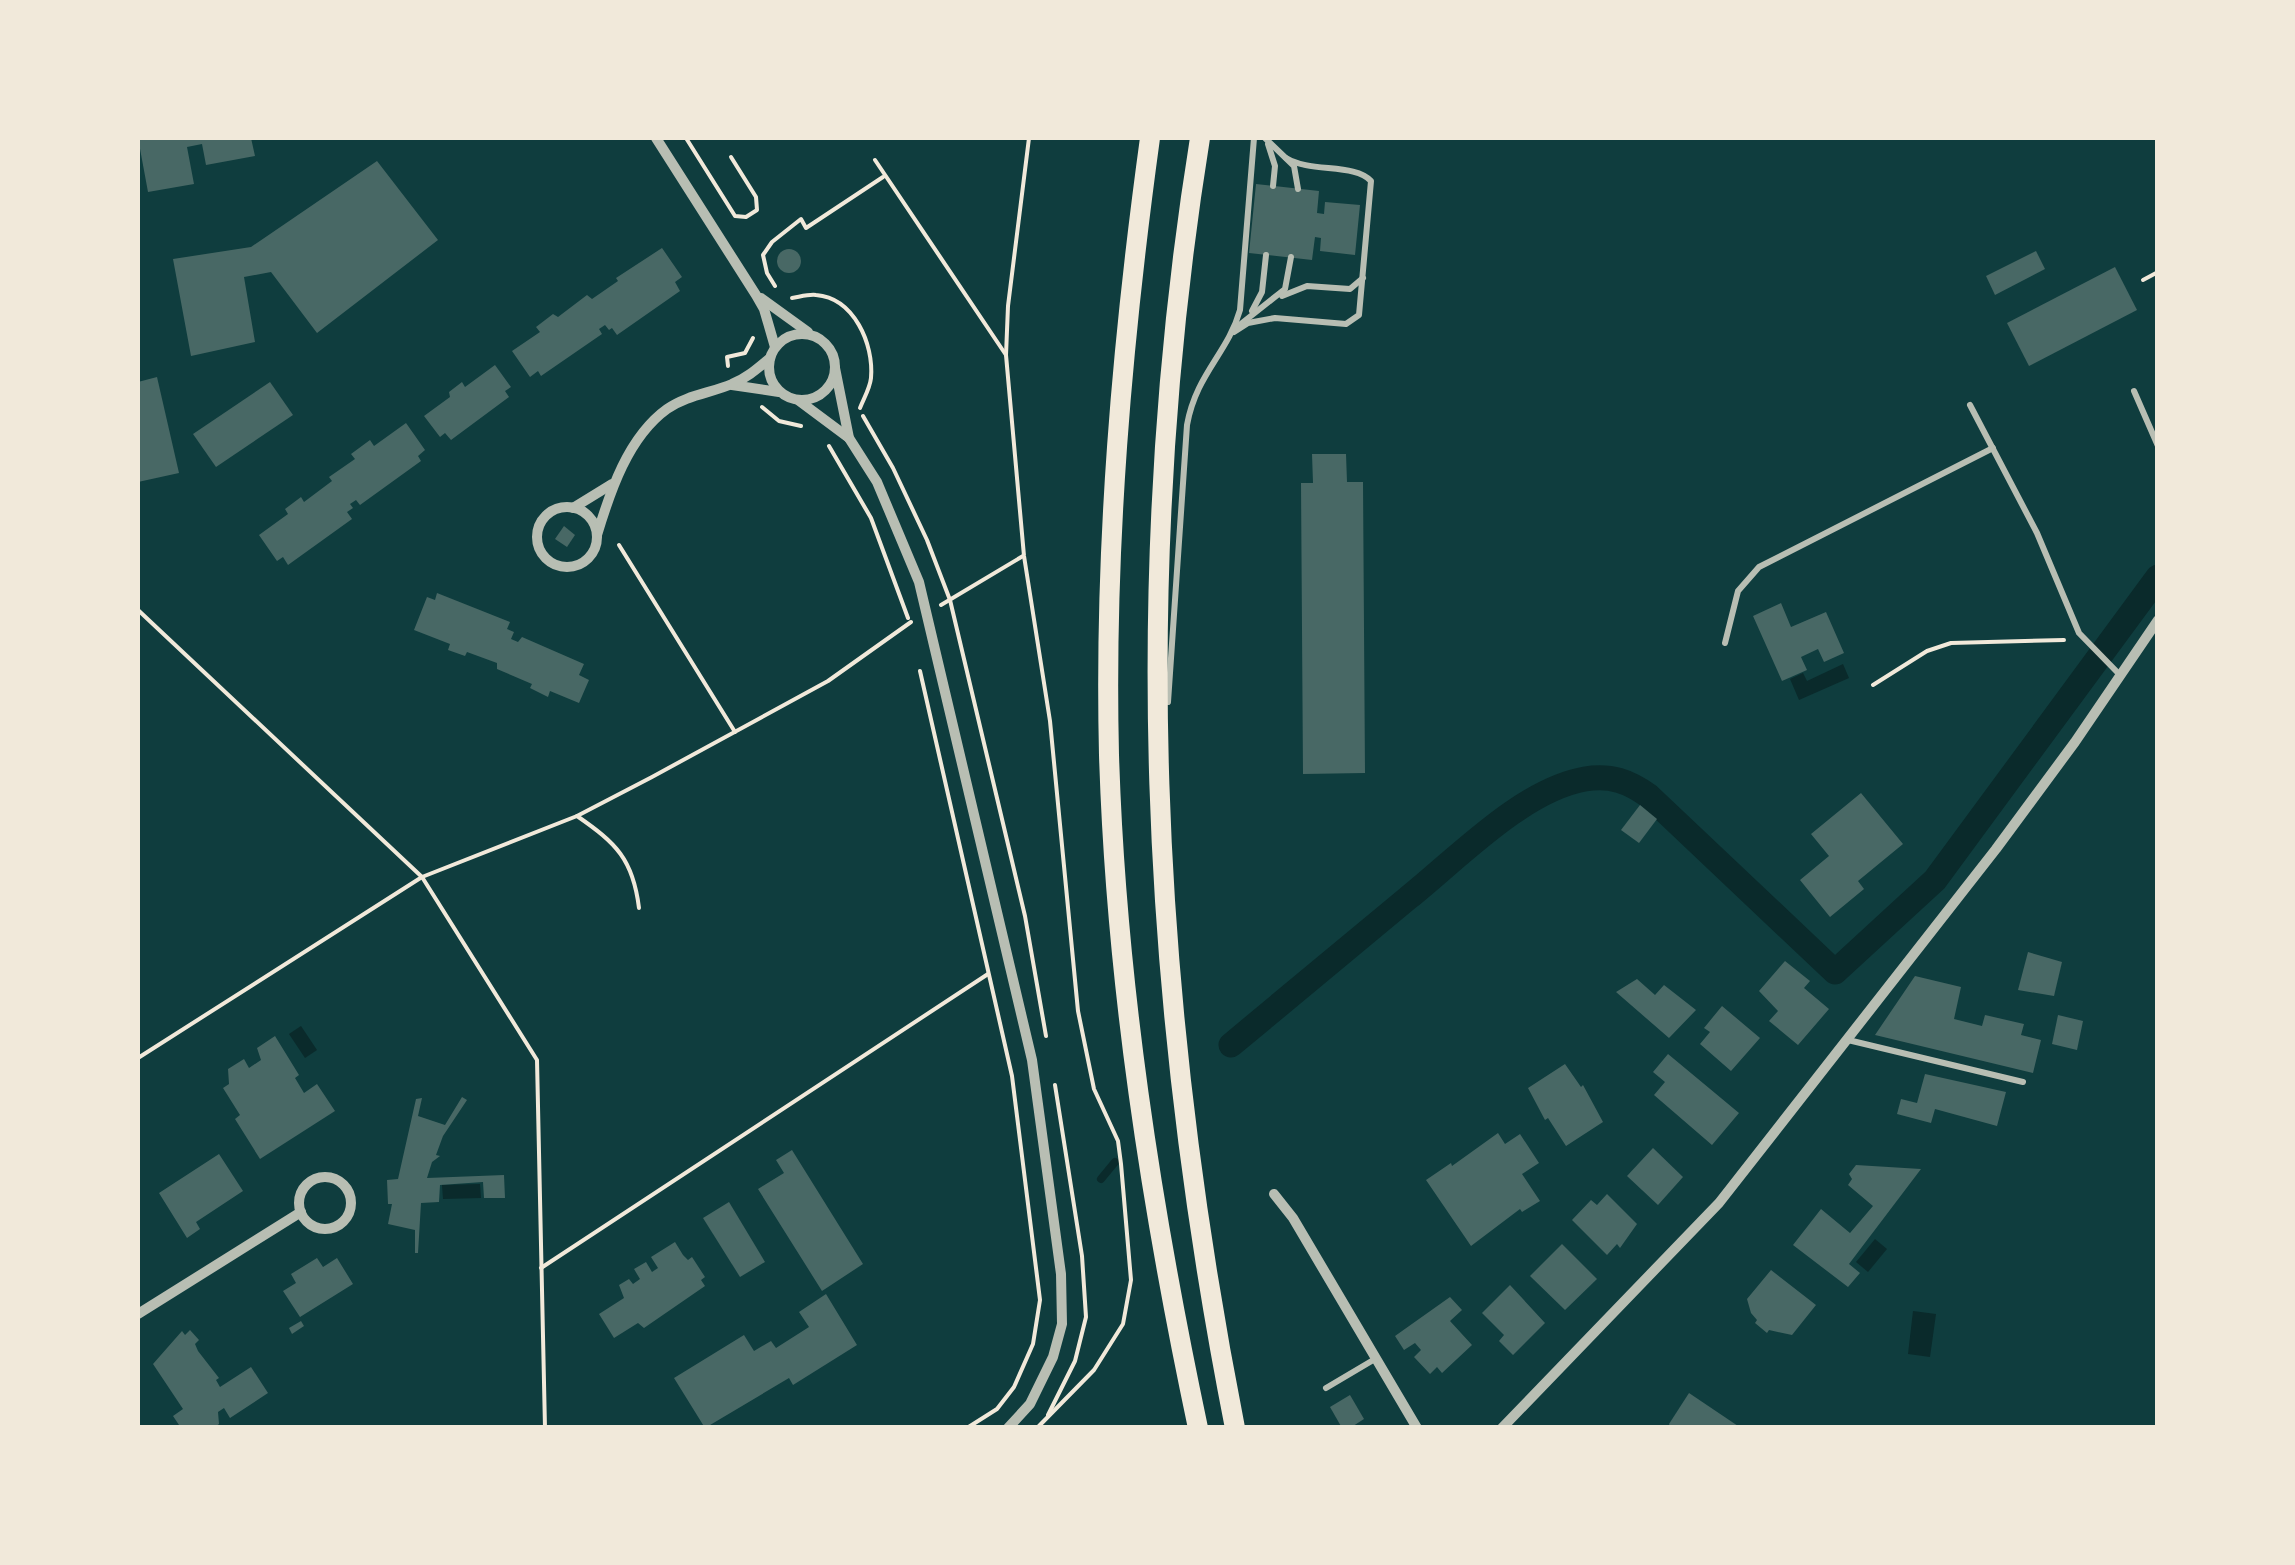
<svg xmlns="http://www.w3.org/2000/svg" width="2295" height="1565" viewBox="0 0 2295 1565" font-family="Jost,sans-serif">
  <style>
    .water { fill: #0a2a2b }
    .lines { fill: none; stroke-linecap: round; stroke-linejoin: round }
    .stream { stroke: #0a2a2b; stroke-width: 8 }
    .canal { stroke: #0a2a2b; stroke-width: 25 }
    .building { fill: #486865 }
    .path { stroke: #f1e9da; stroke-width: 4 }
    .service { stroke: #b8beb3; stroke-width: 6 }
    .minor { stroke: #b8beb3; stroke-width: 10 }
    .trunk { stroke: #f1e9da; stroke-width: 20 }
  </style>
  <rect width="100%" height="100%" fill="#0f3d3e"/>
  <g class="water">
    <path d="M1843 664 1849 678 1799 700 1790 679 1803 673 1807 681Z"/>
    <path d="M301 1026 317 1050 305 1058 289 1034Z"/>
    <path d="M480 1184 481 1198 443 1199 442 1185Z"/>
    <path d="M1875 1239 1887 1249 1868 1272 1856 1262Z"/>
    <path d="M1913 1311 1936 1314 1930 1357 1908 1354Z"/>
  </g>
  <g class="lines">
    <path class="stream" d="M1101 1179 1115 1162"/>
    <path class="canal" d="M1231 1045C1290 996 1349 947 1408 898 1457 859 1522 790 1585 779 1611 775 1628 781 1649 796L1835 972 1935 880 2158 577"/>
  </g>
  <g class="building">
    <path d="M138 138H251L255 156 206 165 202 144 187 147 194 184 148 192Z"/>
    <path d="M377 161 438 240 317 333 271 272 244 277 255 342 191 356 173 259 251 247Z"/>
    <path d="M1256 184 1319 191 1317 213 1324 214 1325 202 1360 205 1355 255 1320 251 1321 238 1315 237 1312 260 1249 253Z"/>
    <path d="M662 248 682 277 675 282 680 291 617 335 612 328 609 330 605 325 599 329 602 334 541 376 538 371 530 377 512 351 540 332 536 327 553 314 558 317 587 295 592 299 618 281 616 278Z"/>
    <circle cx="789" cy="261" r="12"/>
    <path d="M2036 251 2045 269 1995 295 1986 276Z"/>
    <path d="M2115 267 2137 310 2029 366 2007 323Z"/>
    <path d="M495 365 511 387 505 391 509 397 451 440 445 433 440 437 424 416 450 397 449 392 462 382 465 387Z"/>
    <path d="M157 377 179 473 138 482V382Z"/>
    <path d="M270 382 293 415 216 467 193 434Z"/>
    <path d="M406 423 425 450 418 456 421 461 360 505 356 500 350 504 353 508 347 512 352 519 288 565 283 557 277 561 259 535 288 514 285 509 301 497 304 502 332 481 329 477 355 459 351 454 370 440 374 446Z"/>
    <path d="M1312 454H1346L1347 482H1363L1365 773 1303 774 1301 483H1313Z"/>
    <path d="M564 526 575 535 567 547 555 539Z"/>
    <path d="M437 593 510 622 507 629 514 632 511 639 518 642 522 637 584 664 579 675 589 680 579 703 550 691 548 697 530 688 532 684 497 669V663L467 652 465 656 448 650 450 644 414 630 427 597 435 600Z"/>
    <path d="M1781 603 1791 627 1826 612 1844 653 1824 662 1818 649 1801 657 1807 670 1782 681 1753 616Z"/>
    <path d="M1861 793 1903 844 1858 881 1864 889 1830 917 1800 880 1829 856 1811 834Z"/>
    <path d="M1640 805 1657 819 1639 843 1621 830Z"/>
    <path d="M2028 952 2062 962 2054 996 2018 990Z"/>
    <path d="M1785 961 1810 981 1804 988 1829 1009 1798 1045 1769 1021 1778 1011 1759 991Z"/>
    <path d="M1915 976 1961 987 1954 1019 1982 1026 1985 1015 2024 1024 2021 1035 2041 1040 2033 1073 1875 1035Z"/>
    <path d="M1637 979 1655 995 1664 985 1696 1010 1669 1038 1616 992Z"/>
    <path d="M1722 1006 1760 1038 1731 1071 1700 1044 1710 1032 1704 1028Z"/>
    <path d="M2058 1015 2083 1021 2077 1050 2052 1044Z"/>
    <path d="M275 1036 299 1075 295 1078 304 1093 317 1084 335 1111 260 1159 235 1119 240 1115 223 1088 229 1084 228 1069 244 1059 249 1068 261 1060 257 1048Z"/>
    <path d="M1668 1054 1739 1113 1712 1145 1654 1095 1665 1082 1653 1072Z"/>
    <path d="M1565 1064 1581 1087 1583 1085 1603 1122 1566 1146 1548 1118 1545 1120 1528 1088Z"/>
    <path d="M1925 1074 2006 1092 1997 1126 1935 1109 1931 1123 1897 1114 1901 1099 1917 1103Z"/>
    <path d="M462 1097 467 1100 443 1136 436 1155 440 1156 432 1162 427 1178 504 1175 505 1198H484L483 1182 440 1185 439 1202 421 1203 418 1253H415V1230L388 1224 392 1204H388L387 1180 398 1179 416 1099 422 1098 418 1116 445 1125Z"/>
    <path d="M1498 1133 1505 1144 1520 1134 1539 1163 1522 1174 1540 1201 1522 1212 1520 1209 1471 1246 1426 1180 1451 1163 1452 1166Z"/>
    <path d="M1653 1148 1683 1177 1658 1205 1627 1176Z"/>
    <path d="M792 1150 863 1264 822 1291 758 1189 784 1173 776 1160Z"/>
    <path d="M219 1154 243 1191 196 1222 200 1229 187 1238 159 1193Z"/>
    <path d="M1856 1165 1921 1169 1849 1264 1860 1273 1848 1287 1793 1245 1821 1209 1850 1233 1873 1206 1848 1185 1852 1179 1849 1174Z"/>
    <path d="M1607 1194 1637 1224 1620 1248 1617 1244 1607 1255 1572 1220 1591 1200 1597 1205Z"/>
    <path d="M729 1202 765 1262 740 1277 703 1218Z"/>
    <path d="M675 1242 683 1255 688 1260 692 1257 705 1277 701 1280 705 1286 644 1328 638 1323 614 1338 599 1314 624 1298 619 1285 629 1279 633 1284 640 1279 634 1269 646 1262 652 1272 658 1268 651 1257Z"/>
    <path d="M1562 1244 1597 1279 1565 1310 1530 1276Z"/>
    <path d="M317 1258 323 1267 337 1258 353 1284 300 1317 283 1291 296 1283 291 1274Z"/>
    <path d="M1771 1270 1816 1305 1792 1335 1769 1330 1767 1333 1755 1323 1757 1320 1751 1313 1747 1299Z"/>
    <path d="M1510 1285 1545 1323 1513 1355 1499 1341 1504 1335 1482 1313Z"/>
    <path d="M826 1294 857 1345 793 1385 789 1378 705 1428 674 1378 744 1335 754 1351 771 1341 776 1348 809 1327 799 1312Z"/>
    <path d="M1450 1297 1462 1310 1450 1321 1472 1345 1442 1373 1437 1367 1430 1374 1414 1357 1421 1350 1415 1343 1404 1350 1395 1336Z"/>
    <path d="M301 1321 304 1326 292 1334 289 1328Z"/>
    <path d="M190 1330 199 1340 195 1344 198 1351 219 1378 216 1380 220 1387 251 1367 268 1393 230 1418 224 1408 218 1412 219 1424 214 1428H181L173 1416 183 1409 153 1364 182 1331 185 1335Z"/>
    <path d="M1689 1393 1741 1428H1671L1669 1424Z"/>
    <path d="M1350 1395 1364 1419 1350 1428H1342L1330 1407Z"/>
  </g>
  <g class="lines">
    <g class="path">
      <path d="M686 138 735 216 746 217 757 210 756 197 731 157"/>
      <path d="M875 160 1006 355 1024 556 1050 721 1078 1011 1094 1089 1118 1141 1121 1164 1131 1280 1123 1324 1094 1370 1037 1428"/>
      <path d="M2143 280 2158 272"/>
      <path d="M775 286 767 273 763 255 772 242 801 219 806 228 883 177"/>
      <path d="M792 298C799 297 809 294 816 295 854 298 874 344 871 378 870 388 864 398 860 408"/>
      <path d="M1006 355 1008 306 1029 138"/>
      <path d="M728 366 727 357 745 353 753 338"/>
      <path d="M762 407 779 421 801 426"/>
      <path d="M863 416 893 468 927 540 950 600 1025 916 1046 1036"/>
      <path d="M829 446 871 518 908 618"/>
      <path d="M619 545 735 732"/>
      <path d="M941 605 1023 556"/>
      <path d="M138 610 422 877 537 1060 545 1428"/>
      <path d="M920 671 1012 1076 1040 1300 1033 1344 1014 1387 997 1409 967 1428"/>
      <path d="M1873 685 1927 651 1951 643 2064 640"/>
      <path d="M577 816C616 843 633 859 639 908"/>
      <path d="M138 1058 422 877 577 816 652 777 828 681 911 622"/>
      <path d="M541 1268 988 974"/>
      <path d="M1048 1415 1075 1361 1086 1317 1082 1256 1055 1085"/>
    </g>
    <g class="service">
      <path d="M1265 138 1294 166 1298 189"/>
      <path d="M1268 144 1275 166 1273 186"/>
      <path d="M1282 296 1307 286 1350 289 1363 278"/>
      <path d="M1252 311 1262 292 1266 255"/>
      <path d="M1237 327 1285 289 1291 257"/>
      <path d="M1234 332 1248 323 1275 318 1346 324 1359 315 1371 181C1355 163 1310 173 1286 158"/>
      <path d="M2134 391 2158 446"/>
      <path d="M1970 405 2037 533 2079 633 2120 675"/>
      <path d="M1725 643 1738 591 1759 567 1993 448"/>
      <path d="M1168 702 1187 425C1196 374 1228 353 1240 310L1254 138"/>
      <path d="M1848 1040 2023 1082"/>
      <path d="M1326 1388 1375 1359"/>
    </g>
    <g class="minor">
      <path d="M656 138 756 295 764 309 775 347"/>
      <path d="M761 298 808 332"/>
      <circle cx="802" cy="367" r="33"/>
      <path d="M835 368 849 438 877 482 919 582 1032 1060 1061 1274 1062 1324 1053 1357 1030 1404 1008 1428"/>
      <path d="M732 385 779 392"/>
      <path d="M798 400 849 438"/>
      <circle cx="567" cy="537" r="30"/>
      <path d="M573 508 612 484"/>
      <path d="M597 535C610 492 628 437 667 409 687 395 711 393 732 384 747 378 758 368 770 358"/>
      <circle cx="325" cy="1203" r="26"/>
      <path d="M1274 1194 1293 1218 1417 1428"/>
      <path d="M138 1314 301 1212"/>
      <path d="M1502 1428 1719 1203 1996 849 2075 742 2158 620"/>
    </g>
    <g class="trunk">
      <path d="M1150 138C1122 342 1104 548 1109 755 1116 981 1151 1206 1198 1428"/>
      <path d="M1200 138C1130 572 1150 997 1235 1428"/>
    </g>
  </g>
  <rect width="2295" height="1565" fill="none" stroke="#f1e9da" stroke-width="280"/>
</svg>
